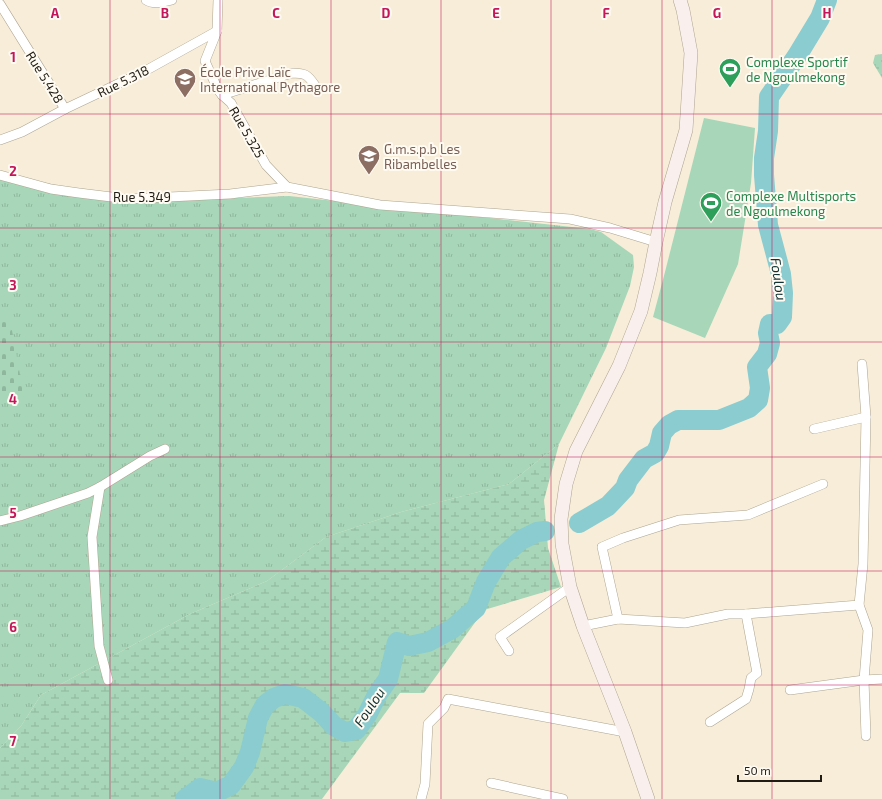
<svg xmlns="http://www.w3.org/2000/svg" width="882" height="799" viewBox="0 0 882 799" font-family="'Exo 2',sans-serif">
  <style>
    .grass { fill: url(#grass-tufts) }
    .wetland { fill: url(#wetland-marsh) }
    .cemetery { fill: url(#cemetery-stones) }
    .garden { fill: #a7d6b8 }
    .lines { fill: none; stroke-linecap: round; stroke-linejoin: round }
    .river { stroke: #8acccf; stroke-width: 20 }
    .street-casing { stroke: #aea491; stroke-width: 10 }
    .secondary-casing { stroke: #aea491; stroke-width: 14 }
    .street { stroke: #fff; stroke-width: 9 }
    .secondary { stroke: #f9f0ed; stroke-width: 13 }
    .grid { fill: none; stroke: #c2185b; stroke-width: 1; stroke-opacity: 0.55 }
    .labels { text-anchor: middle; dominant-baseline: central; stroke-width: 4; stroke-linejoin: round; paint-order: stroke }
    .leisure-label { font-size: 13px; fill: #27864d; stroke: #fffbf2; text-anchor: start }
    .education-label { font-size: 13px; fill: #785e54; stroke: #fffbf2; text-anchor: start }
    .street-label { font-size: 13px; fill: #201c15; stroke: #fffbf2 }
    .water-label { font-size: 14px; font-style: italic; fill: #103234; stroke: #fffbf2 }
    .grid-label { font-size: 13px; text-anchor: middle; font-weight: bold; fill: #c2185b; stroke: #fffbf2; stroke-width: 4; stroke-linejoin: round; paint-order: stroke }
  </style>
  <defs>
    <pattern id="grass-tufts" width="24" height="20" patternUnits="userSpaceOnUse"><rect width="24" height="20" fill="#a7d6b8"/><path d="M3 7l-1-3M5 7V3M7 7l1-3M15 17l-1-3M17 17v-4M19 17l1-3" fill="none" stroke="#8fb79d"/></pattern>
    <pattern id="wetland-marsh" width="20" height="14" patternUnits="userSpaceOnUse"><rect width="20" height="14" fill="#a7d6b8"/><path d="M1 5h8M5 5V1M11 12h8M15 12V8" fill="none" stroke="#8fb79d"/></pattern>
    <pattern id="cemetery-stones" width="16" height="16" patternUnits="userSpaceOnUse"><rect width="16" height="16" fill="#a7d6b8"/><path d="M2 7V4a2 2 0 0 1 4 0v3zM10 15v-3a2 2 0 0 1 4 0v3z" fill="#8fb79d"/></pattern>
  </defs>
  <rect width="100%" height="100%" fill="#f7edd8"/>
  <path class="grass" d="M0 173 134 202 289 196 590 229 601 232 633 255 634 267 630 286 606 348 559 444 509 484 401 512 326 537 267 581 190 614 41 695 21 726 0 748Z"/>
  <g class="wetland">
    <path d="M882 54V78L873 63 875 55Z"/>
    <path d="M559 444 544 500 548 548 561 587 484 610 424 693H400L322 799H0V748L21 726 41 695 190 614 267 581 326 537 401 512 509 484Z"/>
  </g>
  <path class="cemetery" d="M9 314 24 397 0 401V316Z"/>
  <path class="garden" d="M704 118 755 128 751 183 738 264 705 338 653 317 665 272Z"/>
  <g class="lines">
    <g class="river">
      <path d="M579 523 608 506 625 488 628 480 644 459 655 453 659 446 662 433 669 425 678 420H719L749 408 758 400 760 388 757 367 767 354 770 343 768 333 770 324H777L782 317 783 293 781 274 768 225 764 175V158L768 131 769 97 797 56 820 18 827 0"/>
      <path d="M185 799 200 788 217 792 231 785 244 767 250 752 258 718 265 705 274 698 285 694 303 698 321 712 334 726 345 732 356 730 367 715 377 695 388 679 397 642 409 646 428 642 452 629 476 608 486 582 501 557 521 540 537 532 545 531"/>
    </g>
    <g class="street-casing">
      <g id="street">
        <path d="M146 0C153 5 164 2 172 0"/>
        <path d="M218 0 217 31 205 61 218 90 222 95 231 103 266 165 287 187"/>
        <path d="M0 4 65 109"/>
        <path d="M222 95 292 73C308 73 308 76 317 88"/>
        <path d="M0 140 22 132 65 109 145 71 217 31"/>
        <path d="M0 175 51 189 79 193 128 199 230 194 287 187 380 205 570 219 610 228 656 242"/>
        <path d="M814 429 866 417"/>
        <path d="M100 487 92 537 99 646 108 680"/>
        <path d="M0 521 20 516 88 493 100 487 150 456 165 449"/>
        <path d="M859 605 868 630 864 680 866 736"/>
        <path d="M746 614 859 605 863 564 866 417 862 364"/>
        <path d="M618 619 602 547 623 538 679 520 748 515 823 484"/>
        <path d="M583 626 618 619 685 623 728 614H746L757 673 751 678 749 689 746 699 710 722"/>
        <path d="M509 651 500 637 570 587"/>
        <path d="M790 690 864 680 882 679"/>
        <path d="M491 783 563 799"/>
        <path d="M421 799 425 784 428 724 444 708 448 699 625 732"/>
      </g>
    </g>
    <g class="secondary-casing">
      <path id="secondary" d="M648 799 625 732 583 626 570 587 562 544 561 519 566 484 576 451 619 366 641 311 650 273 656 242 665 202 686 130 691 53 683 10 680 0"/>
    </g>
    <use href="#street" class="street"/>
    <use href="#secondary" class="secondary"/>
  </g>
  <path class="grid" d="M110 0V799M220 0V799M331 0V799M441 0V799M551 0V799M662 0V799M772 0V799M0 114H882M0 228H882M0 342H882M0 457H882M0 571H882M0 685H882"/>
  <defs>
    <g id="stadium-pin" transform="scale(1.15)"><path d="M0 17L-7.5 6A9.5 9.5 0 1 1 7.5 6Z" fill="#2e9e5b" stroke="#fffbf2"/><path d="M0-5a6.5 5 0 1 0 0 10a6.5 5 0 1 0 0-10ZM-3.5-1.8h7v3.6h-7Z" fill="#fff"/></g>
    <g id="school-pin" transform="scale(1.15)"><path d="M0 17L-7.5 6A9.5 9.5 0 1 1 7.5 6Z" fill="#8d6e63" stroke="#fffbf2"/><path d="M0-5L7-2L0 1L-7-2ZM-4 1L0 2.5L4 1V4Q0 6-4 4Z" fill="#fff"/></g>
  </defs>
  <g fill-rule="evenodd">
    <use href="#stadium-pin" x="730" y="69"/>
    <use href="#school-pin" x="185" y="79"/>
    <use href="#school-pin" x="369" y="156"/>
    <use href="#stadium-pin" x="711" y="203"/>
  </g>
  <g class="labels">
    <g class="leisure-label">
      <text x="746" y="62">Complexe Sportif<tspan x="746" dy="15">de Ngoulmekong</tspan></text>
      <text x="726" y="196">Complexe Multisports<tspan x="726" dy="15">de Ngoulmekong</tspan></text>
    </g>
    <g class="education-label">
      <text x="200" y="72">École Prive Laïc<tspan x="200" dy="15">International Pythagore</tspan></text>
      <text x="384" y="149">G.m.s.p.b Les<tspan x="384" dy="15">Ribambelles</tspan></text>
    </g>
    <g class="street-label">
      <text transform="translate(45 77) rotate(58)">Rue 5.428</text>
      <text transform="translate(123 81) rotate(-26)">Rue 5.318</text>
      <text transform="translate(247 132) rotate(60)">Rue 5.325</text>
      <text x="142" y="197">Rue 5.349</text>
    </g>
    <g class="water-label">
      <text transform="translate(779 279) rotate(82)">Foulou</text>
      <text transform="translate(369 707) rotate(-56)">Foulou</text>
    </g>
  </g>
  <g class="grid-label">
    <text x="55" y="18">A</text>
    <text x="165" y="18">B</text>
    <text x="276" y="18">C</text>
    <text x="386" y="18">D</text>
    <text x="496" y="18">E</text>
    <text x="606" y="18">F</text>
    <text x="717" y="18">G</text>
    <text x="827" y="18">H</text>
    <text x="13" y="62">1</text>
    <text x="13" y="176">2</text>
    <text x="13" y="290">3</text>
    <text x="13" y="404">4</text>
    <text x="13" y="518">5</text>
    <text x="13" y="632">6</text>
    <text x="13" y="746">7</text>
  </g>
  <path d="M738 775v6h83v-6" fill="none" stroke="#201c15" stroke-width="2"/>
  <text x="744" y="775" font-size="12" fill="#201c15" stroke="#fffbf2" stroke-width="3" paint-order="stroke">50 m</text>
</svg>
